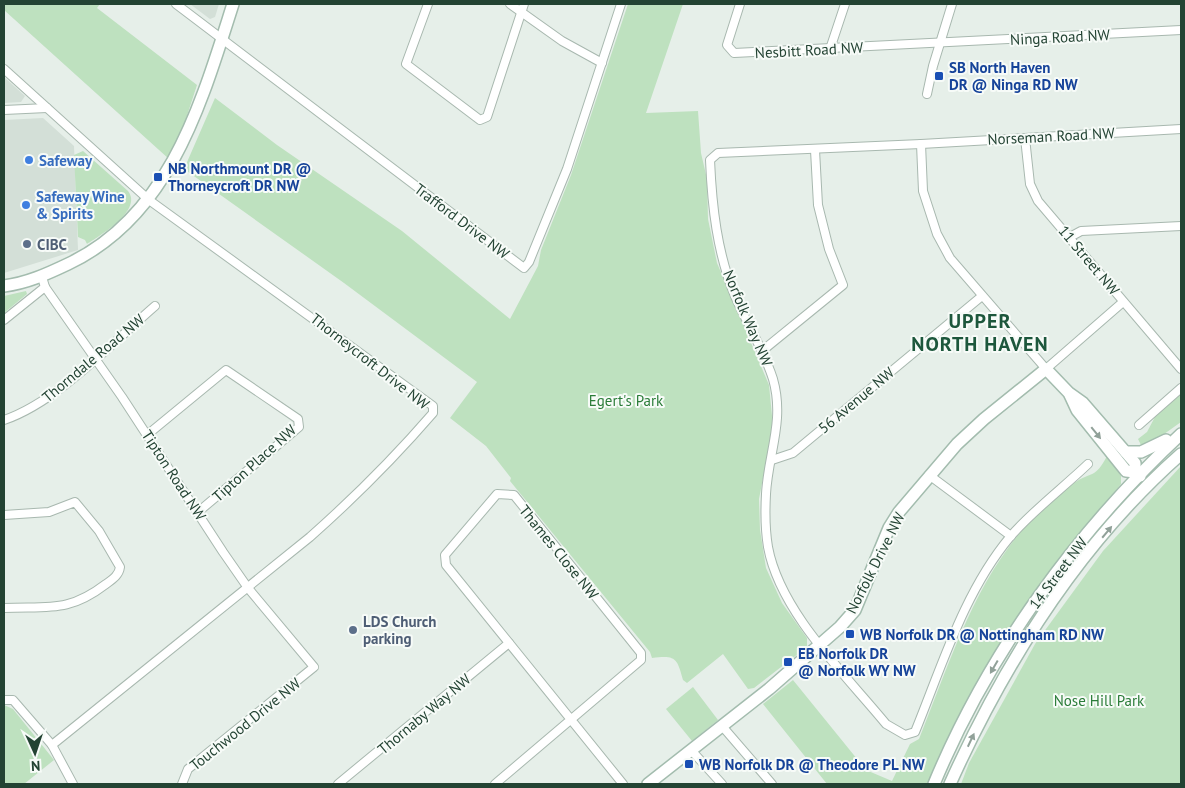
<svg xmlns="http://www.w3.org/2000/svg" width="1185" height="788" viewBox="0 0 1185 788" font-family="'PT Sans',sans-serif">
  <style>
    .built { fill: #d3dfd7 }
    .green { fill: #bee1bf }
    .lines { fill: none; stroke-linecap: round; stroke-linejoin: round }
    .street-casing { stroke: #a8b8af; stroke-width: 10 }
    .secondary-casing { stroke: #a3bcae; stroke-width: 14 }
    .street { stroke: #fff; stroke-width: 8 }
    .secondary { stroke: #fff; stroke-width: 11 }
    .oneway { fill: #91a199 }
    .transit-dot { fill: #1a4fb4; stroke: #f7fbf8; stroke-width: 2 }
    .shop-dot { fill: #3f7fe0; stroke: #f7fbf8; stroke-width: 2 }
    .service-dot { fill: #5c6f8a; stroke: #f7fbf8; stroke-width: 2 }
    .labels { text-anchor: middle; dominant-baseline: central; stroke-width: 4; stroke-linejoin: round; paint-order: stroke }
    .street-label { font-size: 15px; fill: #234333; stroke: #f7fbf8 }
    .transit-label { font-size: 15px; font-weight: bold; fill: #164399; stroke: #f7fbf8; text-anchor: start }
    .shop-label { font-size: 15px; font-weight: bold; fill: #366cbe; stroke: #f7fbf8; text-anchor: start }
    .service-label { font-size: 15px; font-weight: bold; fill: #4e5e75; stroke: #f7fbf8; text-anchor: start }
    .park-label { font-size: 15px; fill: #2a7c38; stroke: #f7fbf8 }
    .district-label { font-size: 20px; font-weight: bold; letter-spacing: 1px; fill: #1d573c; stroke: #f7fbf8 }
  </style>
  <rect width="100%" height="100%" fill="#e6efe9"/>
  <g class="built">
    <path d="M190 4H219L215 17 210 19Z"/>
    <path d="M4 77 25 96 21 102 4 103Z"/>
    <path d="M43 118 74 146 78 250 4 273V120Z"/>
  </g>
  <g class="green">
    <path d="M4 4H100L97 8 197 85 180 137 169 159 4 10Z"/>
    <path d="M628 4H683L646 113 698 111 701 153 707 179 708 219 717 263 769 385 773 426 759 499 760 530 766 568 782 603 807 638V647L754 688 748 689 723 654 687 683 683 680C677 658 676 655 652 658L650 652 510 481 511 478 486 446 450 418 477 382 344 283 184 169 215 98 277 145 402 231 510 319 538 266 541 250 571 175Z"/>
    <path d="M83 151 128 191C143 210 101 235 87 244L85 240 78 237 74 155Z"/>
    <path d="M26 291 27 294 4 313V296Z"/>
    <path d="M1181 393V422L1143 449 1138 439 1147 432 1156 415Z"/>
    <path d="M1107 456 1121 476V484L1058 564 929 784H827L763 704 793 680 866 770 892 781 910 744 919 739C947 670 970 594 1018 535 1033 516 1054 497 1074 483 1092 471 1095 479 1107 456Z"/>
    <path d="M1181 466V784H961L969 763 1035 644 1103 551Z"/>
    <path d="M693 687 718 720 692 741 666 709Z"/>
    <path d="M4 705 13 709 54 760 24 784H4Z"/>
  </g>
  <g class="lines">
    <g class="street-casing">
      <g id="street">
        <path d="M176 4 524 268 529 262 567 169 621 4"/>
        <path d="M428 4 406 64 480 120 487 117 524 4"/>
        <path d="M510 4 562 41 602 63"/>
        <path d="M740 4 727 45 734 53 1181 30"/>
        <path d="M830 49 845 4"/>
        <path d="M4 69 149 200 433 406V413C395 457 354 498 310 537L52 745"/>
        <path d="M927 94 933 66 952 4"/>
        <path d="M4 110 47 108"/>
        <path d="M1025 138 1030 184 1038 201 1181 369"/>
        <path d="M921 144 923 191 937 234 950 258 1046 369 1123 302"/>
        <path d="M1070 237 1081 231 1181 226"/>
        <path d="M42 277 45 287 122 397 223 552 248 588 314 667 188 769 182 784"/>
        <path d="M4 320 45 287"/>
        <path d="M762 351 843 285 829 249 818 205 815 150"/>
        <path d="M4 420C57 402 112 343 155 306"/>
        <path d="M1139 425 1181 388"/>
        <path d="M147 435 226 370 298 419 299 427 198 512"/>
        <path d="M772 460 793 453 982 296"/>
        <path d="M1088 464C1064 487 1031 512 1010 537 964 592 942 666 915 732L905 735 886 724C845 674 780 612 768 547 765 529 765 512 766 494 768 454 785 421 773 379 764 350 747 324 735 296 717 253 712 206 710 160L718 153 921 144 1181 129"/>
        <path d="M929 475 1011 536"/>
        <path d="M4 515 49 512 75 502 99 531 120 567C119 575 113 579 106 584 68 613 49 606 4 608"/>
        <path d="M4 700H13L52 745 73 784"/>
        <path d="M722 726 772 784"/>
        <path d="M691 750 722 784"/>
        <path d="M338 784 509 643"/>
        <path d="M495 784 641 660V653L514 495 497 494 445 555 446 565C505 638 564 711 623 784"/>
      </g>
    </g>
    <g class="secondary-casing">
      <g id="secondary">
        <path d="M4 286C27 283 47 274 68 264 170 216 201 104 233 4"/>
        <path d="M1070 395 1077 410 1126 471 1135 472 1140 476"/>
        <path d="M1126 452H1141L1166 440"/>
        <path d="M648 784 769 689 840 627 855 610 889 528 899 512 957 444 984 419 1046 369 1069 393 1083 403 1135 463V472"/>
        <path d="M934 784C989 652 1077 531 1181 434"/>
        <path d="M950 784C1005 662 1080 543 1181 454"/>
      </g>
    </g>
    <use href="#street" class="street"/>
    <use href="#secondary" class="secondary"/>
  </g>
  <defs><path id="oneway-solid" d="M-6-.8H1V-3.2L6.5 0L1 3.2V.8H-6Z" transform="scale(1.25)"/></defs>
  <g class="oneway">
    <use href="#oneway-solid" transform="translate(1096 433) rotate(51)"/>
    <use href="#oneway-solid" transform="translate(1107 532) rotate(-50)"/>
    <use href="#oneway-solid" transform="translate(994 667) rotate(120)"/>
    <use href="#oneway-solid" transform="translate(971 740) rotate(-65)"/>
  </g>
  <g class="transit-dot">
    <rect x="934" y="71" width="10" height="10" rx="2.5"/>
    <rect x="153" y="172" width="10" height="10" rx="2.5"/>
    <rect x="845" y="629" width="10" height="10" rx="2.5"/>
    <rect x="783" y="657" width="10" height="10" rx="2.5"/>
    <rect x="684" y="759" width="10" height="10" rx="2.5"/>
  </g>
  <g class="shop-dot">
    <circle cx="29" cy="160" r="5"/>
    <circle cx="26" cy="205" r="5"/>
  </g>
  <g class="service-dot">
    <circle cx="27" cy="244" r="5"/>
    <circle cx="353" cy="630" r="5"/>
  </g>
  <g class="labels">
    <g class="street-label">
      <text transform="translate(1060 37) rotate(-3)">Ninga Road NW</text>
      <text transform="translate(809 50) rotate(-3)">Nesbitt Road NW</text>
      <text transform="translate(1051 136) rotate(-3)">Norseman Road NW</text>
      <text transform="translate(462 221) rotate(37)">Trafford Drive NW</text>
      <text transform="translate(1089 260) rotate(50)">11 Street NW</text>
      <text transform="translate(748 318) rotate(67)">Norfolk Way NW</text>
      <text transform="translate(93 358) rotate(-40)">Thorndale Road NW</text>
      <text transform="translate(370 361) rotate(38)">Thorneycroft Drive NW</text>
      <text transform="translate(856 400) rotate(-40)">56 Avenue NW</text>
      <text transform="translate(254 463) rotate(-42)">Tipton Place NW</text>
      <text transform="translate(174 475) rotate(57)">Tipton Road NW</text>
      <text transform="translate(559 552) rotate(51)">Thames Close NW</text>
      <text transform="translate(875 563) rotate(-63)">Norfolk Drive NW</text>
      <text transform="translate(1058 573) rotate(-53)">14 Street NW</text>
      <text transform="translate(424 714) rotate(-40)">Thornaby Way NW</text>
      <text transform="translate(245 724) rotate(-39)">Touchwood Drive NW</text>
    </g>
    <g class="transit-label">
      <text x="949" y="67">SB North Haven<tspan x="949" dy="17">DR @ Ninga RD NW</tspan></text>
      <text x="168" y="168">NB Northmount DR @<tspan x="168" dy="17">Thorneycroft DR NW</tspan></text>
      <text x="860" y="634">WB Norfolk DR @ Nottingham RD NW</text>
      <text x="798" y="653">EB Norfolk DR<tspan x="798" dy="17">@ Norfolk WY NW</tspan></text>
      <text x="699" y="764">WB Norfolk DR @ Theodore PL NW</text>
    </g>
    <g class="shop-label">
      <text x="39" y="160">Safeway</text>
      <text x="36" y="196">Safeway Wine<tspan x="36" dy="17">&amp; Spirits</tspan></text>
    </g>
    <g class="service-label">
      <text x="37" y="244">CIBC</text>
      <text x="363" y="621">LDS Church<tspan x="363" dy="17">parking</tspan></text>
    </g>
    <g class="park-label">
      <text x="626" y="400">Egert's Park</text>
      <text x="1099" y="700">Nose Hill Park</text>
    </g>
    <g class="district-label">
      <text x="980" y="321">UPPER<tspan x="980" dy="23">NORTH HAVEN</tspan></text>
    </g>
  </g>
  <rect width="1185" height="788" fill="none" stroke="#234333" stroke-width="10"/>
  <g transform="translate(35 753) rotate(177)" stroke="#f7fbf8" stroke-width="4" paint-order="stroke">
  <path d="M0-4L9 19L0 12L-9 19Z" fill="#234333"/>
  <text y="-8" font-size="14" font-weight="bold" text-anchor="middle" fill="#234333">N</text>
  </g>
</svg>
